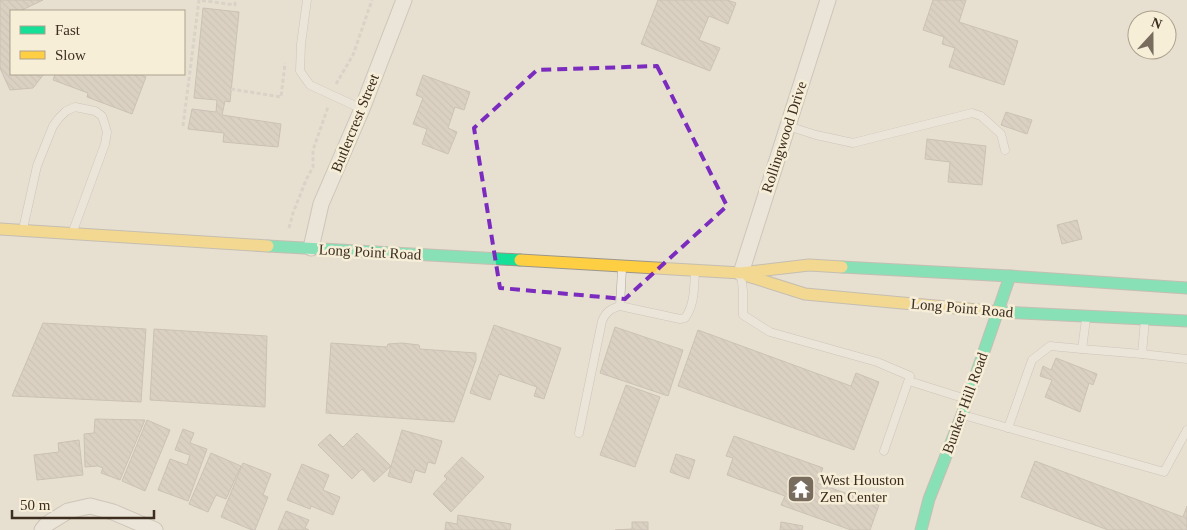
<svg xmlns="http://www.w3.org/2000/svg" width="1187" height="530" viewBox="0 0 1187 530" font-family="'Times New Roman',serif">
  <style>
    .building { fill: url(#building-back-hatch); stroke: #a89c90 }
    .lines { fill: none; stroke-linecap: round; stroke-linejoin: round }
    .lane-casing { stroke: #ada599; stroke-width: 9 }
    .street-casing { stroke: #ada599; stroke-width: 17 }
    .fast-casing { stroke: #9c958a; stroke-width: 13 }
    .slow-casing { stroke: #9c958a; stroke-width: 13 }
    .path { stroke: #c8c2b9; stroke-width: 3; stroke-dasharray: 4 2.5; stroke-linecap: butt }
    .lane { stroke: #efebe3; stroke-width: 8 }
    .street { stroke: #efebe3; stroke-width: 15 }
    .fast { stroke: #16e098; stroke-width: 11 }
    .slow { stroke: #ffcf43; stroke-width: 11 }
    .marked { fill: none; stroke: #7b2cbf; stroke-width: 4; stroke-dasharray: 10 6; stroke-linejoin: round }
    .labels { text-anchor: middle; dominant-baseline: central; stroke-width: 5; stroke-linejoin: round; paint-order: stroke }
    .street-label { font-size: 15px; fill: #3d2e20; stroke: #f7eed8 }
    .poi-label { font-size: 15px; fill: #3d2e20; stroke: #f7eed8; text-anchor: start }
  </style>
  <defs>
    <pattern id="building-back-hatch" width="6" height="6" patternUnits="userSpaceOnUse" patternTransform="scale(1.25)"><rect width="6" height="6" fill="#cbbfb2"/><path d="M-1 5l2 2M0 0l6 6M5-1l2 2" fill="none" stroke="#afa499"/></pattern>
  </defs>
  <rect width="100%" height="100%" fill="#e7e0d1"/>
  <g class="building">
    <path d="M0 0H43L20 11H11V74H44L33 88 10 90 0 68Z"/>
    <path d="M658 0H727L736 3 728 24 709 16 699 40 720 48 710 71 641 44Z"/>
    <path d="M933 0H966L959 22 1018 41 1004 85 949 67 955 48 942 44 944 37 923 30Z"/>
    <path d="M203 8 239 12 230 102 225 101 222 115 281 124 278 147 223 142 224 133 188 129 192 109 216 112 217 100 194 98Z"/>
    <path d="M55 74H138L146 77 132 114 87 97 88 93 53 80Z"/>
    <path d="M423 75 470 92 464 110 455 107 448 128 457 132 448 154 422 144 427 129 413 124 423 98 416 95Z"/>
    <path d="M1006 112 1032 120 1027 134 1001 125Z"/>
    <path d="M927 139 986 146 982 185 948 182 950 162 925 159Z"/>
    <path d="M1077 220 1082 239 1062 244 1057 225Z"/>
    <path d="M43 323 146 329 141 402 12 396Z"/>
    <path d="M494 325 561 348 544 399 534 396 537 387 499 374 490 400 470 393Z"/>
    <path d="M615 327 683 350 668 396 600 373Z"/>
    <path d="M154 329 267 336 265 407 150 400Z"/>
    <path d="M698 330 851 386 856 373 879 382 854 450 678 386Z"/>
    <path d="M331 343 387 347 388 344 402 343 419 345 420 349 476 353V360L454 422 326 413Z"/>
    <path d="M1056 358 1097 374 1093 385 1089 383 1080 412 1045 397 1052 380 1040 376 1043 366 1051 370Z"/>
    <path d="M626 385 660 397 635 467 600 455Z"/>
    <path d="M95 419 145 420 120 480 101 473 103 468 98 466 85 467 84 434 94 433Z"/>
    <path d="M147 420 170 430 145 491 122 481Z"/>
    <path d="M183 429 194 433 190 443 207 449 188 501 158 490 170 459 187 465 190 455 175 450Z"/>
    <path d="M402 430 442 441 435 464 428 462 425 473 415 470 411 483 388 476Z"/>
    <path d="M357 433 391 466 374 482 362 469 352 479 318 445 330 434 343 447Z"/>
    <path d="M734 436 823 468 817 483 879 505 870 530H851L781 505 785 496 727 475 733 458 726 456Z"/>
    <path d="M79 440 83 475 37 480 34 455 59 452 58 443Z"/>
    <path d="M211 453 241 466 226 499 216 495 208 512 189 504Z"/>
    <path d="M676 454 695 460 689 479 670 472Z"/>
    <path d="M462 457 484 477 451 512 433 494 447 479 444 476Z"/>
    <path d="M1035 461 1183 517 1187 506V530H1108L1021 497Z"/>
    <path d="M243 463 271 474 263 495 268 497 255 530H252L221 517Z"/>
    <path d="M302 464 329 475 323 490 340 497 333 515 311 506 310 509 287 500Z"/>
    <path d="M286 511 309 520 305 528 309 530H278Z"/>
    <path d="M458 515 511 524 510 530H445L446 522 457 524Z"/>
    <path d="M632 522H648V530H615L632 529Z"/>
    <path d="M781 522 803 526 802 530H780Z"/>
  </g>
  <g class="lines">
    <g class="lane-casing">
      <g id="lane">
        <path d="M307 0 301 44 300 71 310 85 362 109"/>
        <path d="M788 126 816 135 853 143 972 113 981 116 1001 134 1005 150"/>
        <path d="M23 229 37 166 53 126 59 118 66 111 75 107 95 111 102 116 105 125 107 132 105 144 73 231"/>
        <path d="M622 269 620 306 680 319 685 318C695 304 694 287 695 271"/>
        <path d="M741 275 743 291V315L770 332 877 362 910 376 884 451"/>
        <path d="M1086 319 1082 349 1142 354 1145 319"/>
        <path d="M1142 354 1187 359"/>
        <path d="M909 381 966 399"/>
        <path d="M963 415 1164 472 1187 430"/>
        <path d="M1008 428 1032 360 1050 346 1082 349"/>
        <path d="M579 433 602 321C606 312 610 309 620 306"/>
      </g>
    </g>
    <g class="street-casing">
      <g id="street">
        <path d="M311 248 321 204 362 109 404 0"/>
        <path d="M741 273 828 0"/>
        <path d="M42 530 47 524 68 511 90 506 113 512 155 530"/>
      </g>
    </g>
    <g class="fast-casing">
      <g id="fast">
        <path d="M268 246 520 260"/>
        <path d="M842 267 1010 276 1187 288"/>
        <path d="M1000 312 1187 321"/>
        <path d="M921 530 929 499 962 415 1010 276"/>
      </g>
    </g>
    <g class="slow-casing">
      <g id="slow">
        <path d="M0 229 268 246"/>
        <path d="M520 260 741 273 809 265 842 267"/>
        <path d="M748 276 805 294 1000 312"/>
      </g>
    </g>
    <g class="path">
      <path d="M336 84 353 55 372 0"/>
      <path d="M231 89 281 97 285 63"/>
      <path d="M183 126 199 0 235 5V0"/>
      <path d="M289 228 293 213 306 180 313 167V150L328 107"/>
    </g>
    <use href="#lane" class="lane"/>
    <use href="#street" class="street"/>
    <use href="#fast" class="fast"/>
    <use href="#slow" class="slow"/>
  </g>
  <path d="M0 0H1187V530H0ZM657 66 727 206 625 299 500 288 474 128 537 70Z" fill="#e7e0d1" fill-opacity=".55" fill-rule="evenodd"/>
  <path class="marked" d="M657 66 727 206 625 299 500 288 474 128 537 70Z"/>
  <defs>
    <g id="temple-square" transform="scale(1.4375)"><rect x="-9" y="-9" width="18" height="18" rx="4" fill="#786c5e" stroke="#f7eed8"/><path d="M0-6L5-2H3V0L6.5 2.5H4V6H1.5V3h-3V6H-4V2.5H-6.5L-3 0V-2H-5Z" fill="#fff"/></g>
  </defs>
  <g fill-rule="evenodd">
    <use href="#temple-square" x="801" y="489"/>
  </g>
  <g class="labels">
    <g class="street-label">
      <text transform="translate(355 123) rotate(-68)">Butlercrest Street</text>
      <text transform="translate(784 137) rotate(-72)">Rollingwood Drive</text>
      <text transform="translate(370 252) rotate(3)">Long Point Road</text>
      <text transform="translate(962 308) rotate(5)">Long Point Road</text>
      <text transform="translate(965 403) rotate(-70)">Bunker Hill Road</text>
    </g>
    <g class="poi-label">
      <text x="820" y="480">West Houston<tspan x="820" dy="17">Zen Center</tspan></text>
    </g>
  </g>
  <rect x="10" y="10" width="175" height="65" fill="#f7eed8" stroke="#ada18e"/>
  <rect x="20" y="26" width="25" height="8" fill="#16e098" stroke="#ada18e"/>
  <text x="55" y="35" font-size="15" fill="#3d2e20">Fast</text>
  <rect x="20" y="51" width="25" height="8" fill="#ffcf43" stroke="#ada18e"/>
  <text x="55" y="60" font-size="15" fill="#3d2e20">Slow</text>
  <g transform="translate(1152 35) rotate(21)"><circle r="24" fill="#f7eed8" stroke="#ada18e"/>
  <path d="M0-4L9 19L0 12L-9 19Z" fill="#786c5e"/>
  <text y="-8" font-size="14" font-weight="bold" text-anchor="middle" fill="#3d2e20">N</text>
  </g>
  <path d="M12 510v8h142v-8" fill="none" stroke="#3d2e20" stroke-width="2.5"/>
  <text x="20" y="510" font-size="15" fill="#3d2e20" stroke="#f7eed8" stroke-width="4" paint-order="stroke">50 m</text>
</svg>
